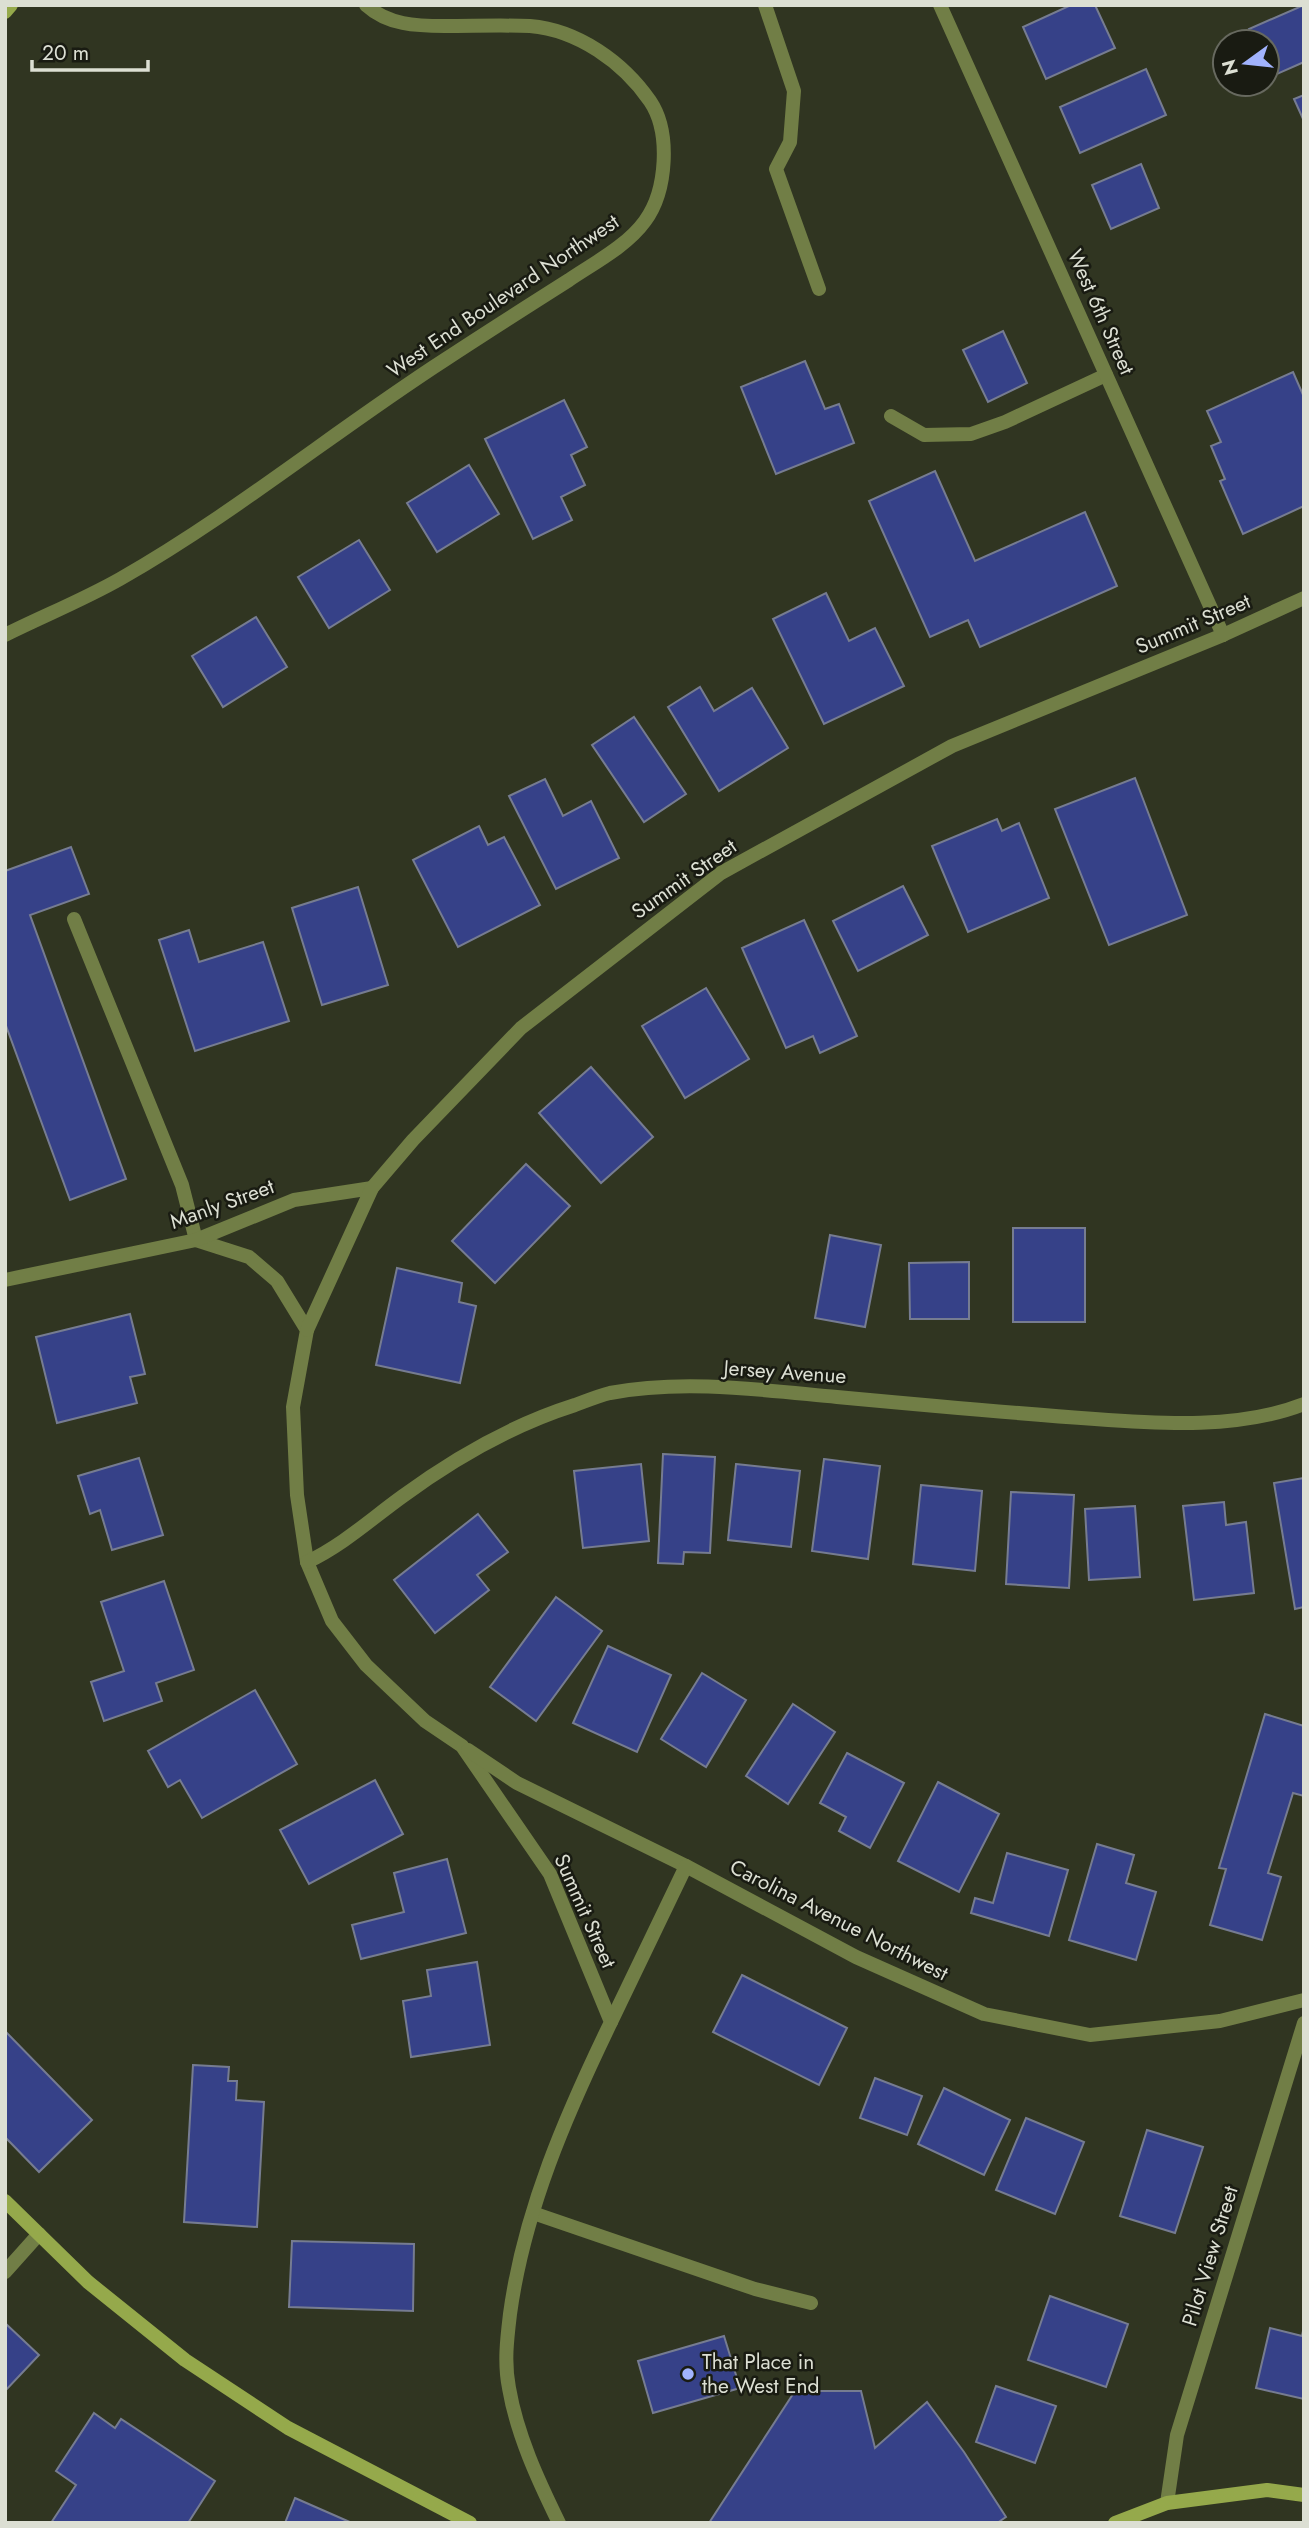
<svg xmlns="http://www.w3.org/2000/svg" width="1309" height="2528" viewBox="0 0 1309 2528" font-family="Jost,sans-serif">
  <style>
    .building { fill: #364188; stroke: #767c91; stroke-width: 2 }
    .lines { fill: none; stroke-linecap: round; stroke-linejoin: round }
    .lane { stroke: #717e46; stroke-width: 14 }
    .street { stroke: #717e46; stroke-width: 14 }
    .secondary { stroke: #95a94b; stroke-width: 14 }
    .poi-dot { fill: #a1b3fd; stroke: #191b12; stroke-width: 2.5 }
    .labels { text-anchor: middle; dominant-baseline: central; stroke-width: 5; stroke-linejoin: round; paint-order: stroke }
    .street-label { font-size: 21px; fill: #dcdfd3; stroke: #191b12 }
    .poi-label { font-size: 21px; fill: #dcdfd3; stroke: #191b12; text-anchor: start }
  </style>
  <rect width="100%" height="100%" fill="#303521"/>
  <g class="building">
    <path d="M1071 5H1095L1115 48 1046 79 1023 27Z"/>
    <path d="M1304 5V62L1270 77 1267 70V42H1255L1249 29Z"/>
    <path d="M1146 69 1166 115 1080 153 1060 107Z"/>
    <path d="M1304 95V121L1294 99Z"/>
    <path d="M1141 164 1159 208 1111 229 1092 185Z"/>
    <path d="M1003 331 1027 383 988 402 963 350Z"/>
    <path d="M805 361 825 409 839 404 854 443 776 474 741 387Z"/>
    <path d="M1293 372 1304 397V506L1243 534 1220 481 1225 479 1211 446 1221 442 1207 411Z"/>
    <path d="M564 400 587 447 571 455 585 485 561 497 572 520 533 539 485 439Z"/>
    <path d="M469 465 499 514 437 552 407 503Z"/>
    <path d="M935 471 975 561 1085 512 1117 586 980 647 968 620 930 637 869 501Z"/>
    <path d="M359 540 390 590 329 628 298 577Z"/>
    <path d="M826 593 849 641 875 628 904 686 824 724 773 619Z"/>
    <path d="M256 617 287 667 223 707 192 656Z"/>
    <path d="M700 687 714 711 752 688 788 748 719 791 668 707Z"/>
    <path d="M634 717 686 794 644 822 592 745Z"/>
    <path d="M1135 778 1187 915 1109 945 1055 809Z"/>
    <path d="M545 779 563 816 591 801 619 858 556 889 509 796Z"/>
    <path d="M997 819 1002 831 1019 823 1049 898 968 932 932 846Z"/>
    <path d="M479 826 488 845 504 837 540 905 458 947 413 860Z"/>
    <path d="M71 847 89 894 30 915 126 1179 70 1200 5 1023V871Z"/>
    <path d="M903 886 928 935 858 971 833 921Z"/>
    <path d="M358 887 388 985 322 1005 292 908Z"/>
    <path d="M804 920 857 1036 820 1053 813 1036 786 1048 742 948Z"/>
    <path d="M189 930 199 962 263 942 289 1021 195 1051 159 940Z"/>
    <path d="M706 988 749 1059 685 1098 642 1026Z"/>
    <path d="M591 1067 653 1137 601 1183 539 1113Z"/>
    <path d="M526 1164 570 1206 495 1283 452 1241Z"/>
    <rect x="1013" y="1228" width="72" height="94"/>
    <path d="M830 1235 881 1245 865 1327 815 1318Z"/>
    <path d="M969 1262V1319H910L909 1263Z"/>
    <path d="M397 1268 462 1283 459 1302 476 1306 460 1383 376 1365Z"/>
    <path d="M130 1314 145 1374 130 1377 137 1403 57 1423 36 1337Z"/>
    <path d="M663 1454 715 1457 710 1553 684 1552 683 1564 658 1563Z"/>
    <path d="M139 1458 163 1535 112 1550 100 1510 90 1514 78 1476Z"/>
    <path d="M824 1459 880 1466 868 1559 812 1551Z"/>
    <path d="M641 1464 649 1541 583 1548 574 1471Z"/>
    <path d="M736 1464 800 1471 791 1547 728 1540Z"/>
    <path d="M1304 1478V1607L1295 1609 1274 1483Z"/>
    <path d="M921 1485 982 1491 975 1571 913 1564Z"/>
    <path d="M1011 1492 1074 1495 1069 1588 1006 1584Z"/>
    <path d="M1224 1502 1226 1525 1246 1522 1254 1593 1194 1600 1183 1506Z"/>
    <path d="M1135 1506 1140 1577 1089 1580 1085 1509Z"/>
    <path d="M478 1514 508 1552 477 1575 489 1590 435 1633 394 1580Z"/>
    <path d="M164 1581 194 1670 156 1683 162 1701 104 1721 91 1682 124 1671 101 1602Z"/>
    <path d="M556 1597 602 1631 536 1721 490 1687Z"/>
    <path d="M608 1646 671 1675 637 1752 573 1723Z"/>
    <path d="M702 1673 746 1700 706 1767 661 1739Z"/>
    <path d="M255 1690 297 1764 202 1818 180 1780 168 1787 148 1751Z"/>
    <path d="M793 1704 835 1732 788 1804 746 1776Z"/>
    <path d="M1265 1714 1304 1726V1796L1293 1793 1268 1873 1281 1877 1262 1940 1210 1925 1226 1869 1219 1868Z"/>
    <path d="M847 1753 904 1783 870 1848 839 1831 846 1817 820 1803Z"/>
    <path d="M375 1780 403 1834 309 1884 280 1830Z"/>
    <path d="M938 1782 999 1814 959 1892 898 1861Z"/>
    <path d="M1097 1844 1134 1855 1126 1883 1156 1892 1136 1960 1069 1940Z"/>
    <path d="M1007 1853 1068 1870 1049 1936 971 1913 975 1898 993 1903Z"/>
    <path d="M447 1859 466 1933 361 1959 352 1925 404 1912 394 1873Z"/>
    <path d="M477 1962 490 2045 411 2057 403 2001 431 1996 427 1970Z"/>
    <path d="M742 1975 847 2028 819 2085 713 2032Z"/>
    <path d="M5 2031 92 2120 39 2172 5 2137Z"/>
    <path d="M193 2065 229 2067 228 2081H237L236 2100 264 2102 257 2227 184 2222Z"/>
    <path d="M875 2078 922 2096 907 2135 860 2118Z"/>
    <path d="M944 2088 1010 2120 984 2175 918 2144Z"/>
    <path d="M1026 2118 1084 2142 1055 2214 996 2190Z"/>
    <path d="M1147 2130 1203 2147 1175 2233 1120 2216Z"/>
    <path d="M292 2241 414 2244 413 2311 289 2307Z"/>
    <path d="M1050 2296 1128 2324 1106 2387 1028 2360Z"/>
    <path d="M5 2323 39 2355 5 2391Z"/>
    <path d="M1304 2326V2399L1256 2388 1270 2328 1302 2336Z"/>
    <path d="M724 2336 740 2388 653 2413 638 2361Z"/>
    <path d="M996 2386 1056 2406 1035 2463 976 2442Z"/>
    <path d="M795 2391H861L875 2448 927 2402 964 2452 1006 2517 997 2523H709Z"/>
    <path d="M94 2413 115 2428 121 2419 215 2481 188 2523H51L76 2485 56 2471Z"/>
    <path d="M295 2498 352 2523H285Z"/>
  </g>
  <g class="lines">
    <g class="lane">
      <path d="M765 5 794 91 790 142 776 169 819 289"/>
      <path d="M891 416 924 435 971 434 1005 422 1106 375"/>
      <path d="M74 919 182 1185 196 1240"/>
      <path d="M533 2213 755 2289 811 2303"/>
      <path d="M5 2272 39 2234"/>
    </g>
    <g class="street">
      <path d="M940 5 1223 635"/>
      <path d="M5 635C43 616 83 600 120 579 234 514 336 430 446 359 487 332 528 306 569 280 594 263 627 246 645 221 667 191 671 132 650 101 623 62 578 30 530 26 502 25 473 26 445 26 416 26 388 25 366 5"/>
      <path d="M196 1240 249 1257 277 1281 307 1330 293 1407 297 1495 307 1562 332 1621 366 1665 425 1721 462 1746 550 1874 611 2022C566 2115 524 2211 510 2314 507 2339 504 2363 509 2388 517 2435 538 2480 559 2523"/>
      <path d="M5 1280 196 1240 294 1200 372 1188"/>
      <path d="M307 1330 372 1188 413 1140 521 1028 721 873 952 746 1223 635 1304 598"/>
      <path d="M307 1562C343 1545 371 1519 403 1496 456 1457 512 1425 575 1405 586 1401 598 1396 610 1393 684 1379 762 1390 837 1397 923 1405 1009 1413 1095 1419 1162 1424 1240 1429 1304 1404"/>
      <path d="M468 1750 517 1783 686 1866 856 1957 984 2014 1090 2035 1220 2021 1304 2000"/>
      <path d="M611 2022 686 1866"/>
      <path d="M1167 2503 1177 2435 1304 2023"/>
    </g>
    <g class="secondary">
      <path d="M5 12 11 5"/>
      <path d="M5 2201 88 2282 185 2360 288 2428 470 2523"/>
      <path d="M1115 2523 1167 2503 1267 2490 1304 2495"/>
    </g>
  </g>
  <circle class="poi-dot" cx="688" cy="2374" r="7"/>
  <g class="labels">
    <g class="street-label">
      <text transform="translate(503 296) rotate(-34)">West End Boulevard Northwest</text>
      <text transform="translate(1101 312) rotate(66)">West 6th Street</text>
      <text transform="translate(1193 624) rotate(-23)">Summit Street</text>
      <text transform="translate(684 879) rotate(-35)">Summit Street</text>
      <text transform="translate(222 1204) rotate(-20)">Manly Street</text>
      <text transform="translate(785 1372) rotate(4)">Jersey Avenue</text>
      <text transform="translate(585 1911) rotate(66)">Summit Street</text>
      <text transform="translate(839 1920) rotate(27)">Carolina Avenue Northwest</text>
      <text transform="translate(1210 2256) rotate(-73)">Pilot View Street</text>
    </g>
    <g class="poi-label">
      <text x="702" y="2362">That Place in<tspan x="702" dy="24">the West End</tspan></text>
    </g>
  </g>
  <rect width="1309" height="2528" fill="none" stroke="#dcdfd3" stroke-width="14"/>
  <g transform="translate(1246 63) rotate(255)"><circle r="33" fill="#191b12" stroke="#67695f" stroke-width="2"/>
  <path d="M0-5L12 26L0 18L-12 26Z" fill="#a1b3fd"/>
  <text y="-10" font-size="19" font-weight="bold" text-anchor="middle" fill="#dcdfd3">N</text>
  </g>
  <path d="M32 60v10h116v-10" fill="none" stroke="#dcdfd3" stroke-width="3.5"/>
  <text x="42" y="60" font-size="21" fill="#dcdfd3" stroke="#191b12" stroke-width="5" paint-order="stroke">20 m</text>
</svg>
